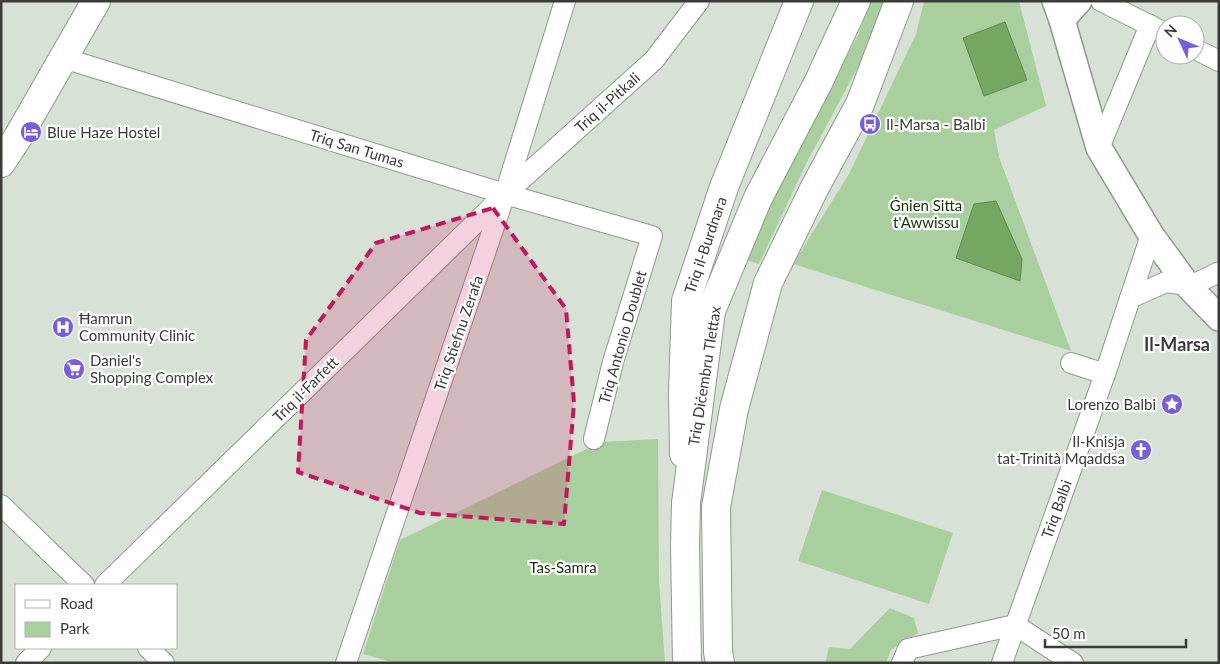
<svg xmlns="http://www.w3.org/2000/svg" width="1220" height="664" viewBox="0 0 1220 664" font-family="Lato,sans-serif">
  <style>
    .green { fill: #aacf9e }
    .water { fill: #73a762; stroke: #628755 }
    .lines { fill: none; stroke-linecap: round; stroke-linejoin: round }
    .minor-casing { stroke: #90998e; stroke-width: 22 }
    .tertiary-casing { stroke: #90998e; stroke-width: 28 }
    .secondary-casing { stroke: #90998e; stroke-width: 30 }
    .trunk-casing { stroke: #90998e; stroke-width: 30 }
    .minor { stroke: #fff; stroke-width: 20 }
    .tertiary { stroke: #fff; stroke-width: 25 }
    .secondary { stroke: #fff; stroke-width: 28 }
    .trunk { stroke: #fff; stroke-width: 28 }
    .marked { fill: #c2185b; fill-opacity: 0.2; stroke: #c2185b; stroke-width: 4; stroke-dasharray: 10 6; stroke-linejoin: round }
    .labels { text-anchor: middle; dominant-baseline: central; stroke-width: 4.5; stroke-linejoin: round; paint-order: stroke }
    .street-label { font-size: 15px; fill: #393c37; stroke: #fff }
    .poi-label { font-size: 15px; fill: #393c37; stroke: #fff; text-anchor: start }
    .park-label { font-size: 15px; fill: #113403; stroke: #fff }
    .quarter-label { font-size: 18px; font-weight: bold; fill: #393c37; stroke: #fff }
  </style>
  <rect width="100%" height="100%" fill="#d8e1d6"/>
  <g class="green">
    <path d="M871 1H886L873 39 806 164 759 264 744 259 768 203 858 35Z"/>
    <path d="M924 1H1019L1046 106 994 130 999 157 1071 351 793 264 849 174 916 34Z"/>
    <path d="M658 439 659 581 665 663H395L363 654 400 540 601 442Z"/>
    <path d="M822 490 953 533 929 604 798 561Z"/>
    <path d="M890 608 914 618 918 633 891 650 886 663H825L829 647 850 649Z"/>
  </g>
  <g class="water">
    <path d="M1005 22 1027 80 984 96 963 38Z"/>
    <path d="M996 201 1022 259 1020 281 956 258 974 204Z"/>
  </g>
  <g class="lines">
    <g class="minor-casing">
      <g id="minor">
        <path d="M1101 1 1165 33"/>
        <path d="M1195 49 1219 61"/>
        <path d="M63 58 505 194 652 236 613 362 594 439"/>
        <path d="M1099 148 1150 25"/>
        <path d="M1189 287 1217 273 1219 275"/>
        <path d="M1130 298 1166 282 1187 285"/>
        <path d="M1071 363 1105 374"/>
        <path d="M1 505 84 585"/>
        <path d="M105 585 505 194 654 60 699 1"/>
        <path d="M148 648 164 663"/>
        <path d="M26 663 41 648"/>
        <path d="M346 663 505 194 565 1"/>
        <path d="M902 663 908 649 1015 625 1073 663"/>
        <path d="M1002 663 1105 374 1151 235"/>
      </g>
    </g>
    <g class="tertiary-casing">
      <g id="tertiary">
        <path d="M1055 1 1062 20 1099 148 1151 235 1189 287 1219 318"/>
        <path d="M1062 20 1079 1"/>
      </g>
    </g>
    <g class="secondary-casing">
      <g id="secondary">
        <path d="M1 163 18 137 96 1"/>
        <path d="M684 454 683 393 686 301 724 187 799 1"/>
      </g>
    </g>
    <g class="trunk-casing">
      <g id="trunk">
        <path d="M687 663 685 546 686 503 711 311 758 198 818 83 856 1"/>
        <path d="M720 663 718 652 716 507 734 409 768 283 815 187 860 104 899 1"/>
      </g>
    </g>
    <use href="#minor" class="minor"/>
    <use href="#tertiary" class="tertiary"/>
    <use href="#secondary" class="secondary"/>
    <use href="#trunk" class="trunk"/>
  </g>
  <path class="marked" d="M493 208 566 309 574 403 564 524 420 513 298 472 306 340 376 243Z"/>
  <defs>
    <g id="bus-disc" transform="scale(1.125)"><circle r="9.5" fill="#775fda" stroke="#fff"/><path d="M-5-6H5V4H4V6H2V4H-2V6H-4V4H-5ZM-3.5-4V0h7V-4ZM-3.5 1.2v1.5H-2V1.2ZM2 1.2v1.5H3.5V1.2Z" fill="#fff"/></g>
    <g id="hotel-disc" transform="scale(1.125)"><circle r="9.5" fill="#775fda" stroke="#fff"/><path d="M-6-4.5h1.5V1H6V5H4.5V3h-9V5H-6ZM-4 0a1.8 1.8 0 1 1 3.6 0ZM.5 0V-2.5h3Q6-2.5 6 0Z" fill="#fff"/></g>
    <g id="hospital-disc" transform="scale(1.125)"><circle r="9.5" fill="#775fda" stroke="#fff"/><path d="M-5-5h3v3.5h4V-5h3V5h-3V1.5h-4V5h-3Z" fill="#fff"/></g>
    <g id="supermarket-disc" transform="scale(1.125)"><circle r="9.5" fill="#775fda" stroke="#fff"/><path d="M-6-5.5h2.5l.6 2H6L4.5 2H-2.5L-4.4-4H-6ZM-1.5 3.2a1.3 1.3 0 1 0 .1 0ZM3 3.2a1.3 1.3 0 1 0 .1 0Z" fill="#fff"/></g>
    <g id="sight-disc" transform="scale(1.125)"><circle r="9.5" fill="#775fda" stroke="#fff"/><path d="M0-6L1.8-2.2L6-1.7L2.9 1.2L3.7 5.4L0 3.3L-3.7 5.4L-2.9 1.2L-6-1.7L-1.8-2.2Z" fill="#fff"/></g>
    <g id="church-disc" transform="scale(1.125)"><circle r="9.5" fill="#775fda" stroke="#fff"/><path d="M-1.2-6h2.4v3.5h3.3v2.4h-3.3V6h-2.4V-.1h-3.3v-2.4h3.3Z" fill="#fff"/></g>
  </defs>
  <g fill-rule="evenodd">
    <use href="#bus-disc" x="870" y="124"/>
    <use href="#hotel-disc" x="31" y="132"/>
    <use href="#hospital-disc" x="63" y="327"/>
    <use href="#supermarket-disc" x="74" y="369"/>
    <use href="#sight-disc" x="1172" y="404"/>
    <use href="#church-disc" x="1141" y="450"/>
  </g>
  <g class="labels">
    <g class="street-label">
      <text transform="translate(607 102) rotate(-42)">Triq il-Pitkali</text>
      <text transform="translate(357 148) rotate(17)">Triq San Tumas</text>
      <text transform="translate(705 245) rotate(-71)">Triq il-Burdnara</text>
      <text transform="translate(458 333) rotate(-71)">Triq Stiefnu Zerafa</text>
      <text transform="translate(622 337) rotate(-74)">Triq Antonio Doublet</text>
      <text transform="translate(704 376) rotate(-81)">Triq Diċembru Tlettax</text>
      <text transform="translate(305 389) rotate(-45)">Triq il-Farfett</text>
      <text transform="translate(1056 509) rotate(-70)">Triq Balbi</text>
    </g>
    <g class="poi-label">
      <text x="886" y="124">Il-Marsa - Balbi</text>
      <text x="47" y="132">Blue Haze Hostel</text>
      <text x="79" y="318">Ħamrun<tspan x="79" dy="17">Community Clinic</tspan></text>
      <text x="90" y="360">Daniel's<tspan x="90" dy="17">Shopping Complex</tspan></text>
      <text x="1156" y="404" text-anchor="end">Lorenzo Balbi</text>
      <text x="1125" y="441" text-anchor="end">Il-Knisja<tspan x="1125" dy="17">tat-Trinità Mqaddsa</tspan></text>
    </g>
    <g class="park-label">
      <text x="926" y="205">Ġnien Sitta<tspan x="926" dy="17">t'Awwissu</tspan></text>
      <text x="563" y="567">Tas-Samra</text>
    </g>
    <g class="quarter-label">
      <text x="1177" y="344">Il-Marsa</text>
    </g>
  </g>
  <rect width="1220" height="664" fill="none" stroke="#393c37" stroke-width="5"/>
  <rect x="15" y="584" width="162" height="65" fill="#ffffff" stroke="#b0b1af"/>
  <rect x="25" y="600" width="25" height="8" fill="#ffffff" stroke="#b0b1af"/>
  <text x="60" y="609" font-size="15" fill="#393c37">Road</text>
  <rect x="25" y="622" width="25" height="15" fill="#aacf9e" stroke="#b0b1af"/>
  <text x="60" y="634" font-size="15" fill="#393c37">Park</text>
  <g transform="translate(1180 40) rotate(314)"><circle r="24" fill="#ffffff" stroke="#b0b1af"/>
  <path d="M0-4L9 19L0 12L-9 19Z" fill="#775fda"/>
  <text y="-8" font-size="14" font-weight="bold" text-anchor="middle" fill="#393c37">N</text>
  </g>
  <path d="M1045 639v8h141v-8" fill="none" stroke="#393c37" stroke-width="2.5"/>
  <text x="1052" y="639" font-size="15" fill="#393c37" stroke="#ffffff" stroke-width="4" paint-order="stroke">50 m</text>
</svg>
